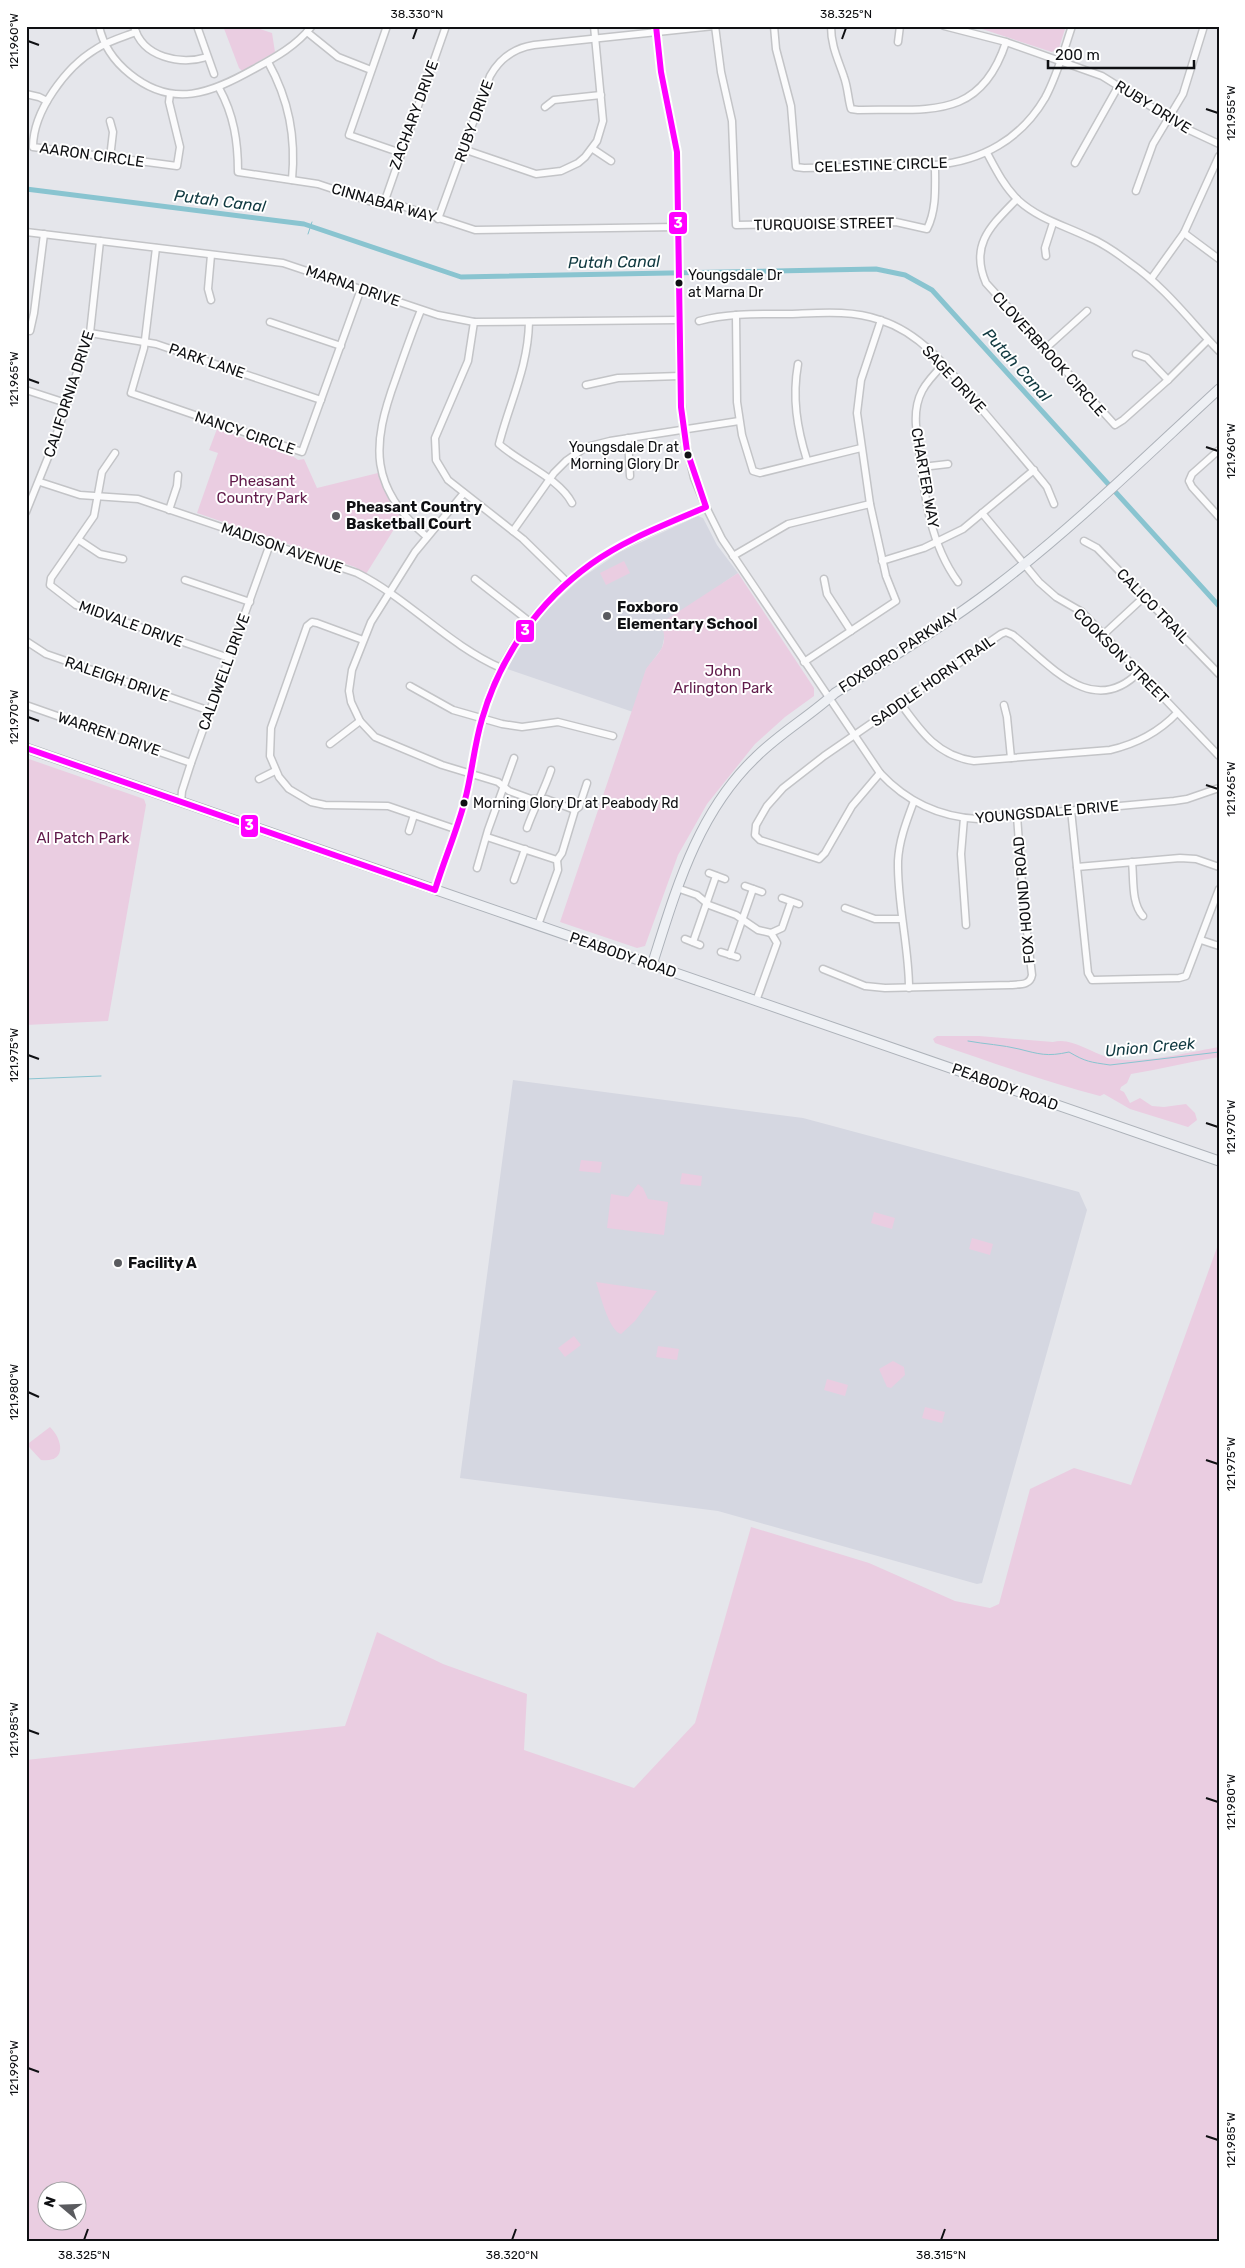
<svg xmlns="http://www.w3.org/2000/svg" width="1245" height="2268" viewBox="0 0 1245 2268" font-family="Rubik,sans-serif">
  <style>
    .built { fill: #d5d7e1 }
    .green { fill: #eacde1; fill-rule: evenodd }
    .lines { fill: none; stroke-linecap: round; stroke-linejoin: round }
    .stream { stroke: #89c4d0; stroke-width: 1 }
    .canal { stroke: #89c4d0; stroke-width: 5 }
    .minor-casing { stroke: #c3c4c7; stroke-width: 9 }
    .major-casing { stroke: #adb2b9; stroke-width: 11 }
    .minor { stroke: #fbfbfc; stroke-width: 6 }
    .major { stroke: #eef0f4; stroke-width: 9 }
    .bus-1-casing { stroke: #fff; stroke-width: 10 }
    .bus-1 { stroke: #f0f; stroke-width: 6 }
    .ticks { fill: none; stroke: #0f1013; stroke-width: 2 }
    .bus-dot { fill: #0f1013; stroke: #fff; stroke-width: 2 }
    .poi-dot { fill: #5a5b5f; stroke: #fff; stroke-width: 2 }
    .labels { text-anchor: middle; dominant-baseline: central; stroke-width: 4; stroke-linejoin: round; paint-order: stroke }
    .bus-label { font-size: 14px; fill: #0f1013; stroke: #fff; text-anchor: start }
    .street-label { font-size: 15px; fill: #0f1013; stroke: #fff }
    .park-label { font-size: 15px; fill: #601a4a; stroke: #fff }
    .poi-label { font-size: 15px; font-weight: bold; fill: #0f1013; stroke: #fff; text-anchor: start }
    .water-label { font-size: 16px; font-style: italic; fill: #103940; stroke: #fff }
    .line-badge { stroke: #fff; stroke-width: 2 }
    .badge-label { font-size: 14px; text-anchor: middle; font-weight: bold; fill: #fff }
    .neatline { fill: none; stroke: #0f1013; stroke-width: 2 }
    .ticks-label { font-size: 12px; text-anchor: middle; fill: #0f1013 }
  </style>
  <rect width="100%" height="100%" fill="#e5e6eb"/>
  <g class="built">
    <path d="M698 516 703 518 717 545 738 573 723 583 665 634 662 648 646 670 633 712 507 669 527 635 547 610 580 579 620 552Z"/>
    <path d="M513 1080 803 1118 1079 1192 1087 1210 982 1583 977 1584 718 1511 460 1478Z"/>
  </g>
  <g class="green">
    <path d="M223 26H251L272 33 275 52 242 71 239 68Z"/>
    <path d="M973 26H1066L1059 48 1052 52Z"/>
    <path d="M217 429 290 454 298 460 304 459 317 488 378 473 388 498 401 518 366 574 355 567 197 513 218 453 209 450Z"/>
    <path d="M624 561 630 573 606 585 600 573Z"/>
    <path d="M738 573 814 688V696L785 717 755 744 707 804 678 855 645 946 637 948 560 922 646 669C658 652 670 647 661 623Z"/>
    <path d="M26 758 144 799 146 805 108 1021 26 1025Z"/>
    <path d="M937 1036H979L1053 1042C1071 1037 1090 1052 1107 1057 1135 1066 1190 1052 1219 1047V1057C1189 1062 1161 1069 1131 1074L1127 1083 1121 1087 1120 1090 1124 1092 1130 1103 1140 1098 1152 1106 1164 1107 1186 1104 1195 1113 1197 1120 1188 1127 1130 1109 1104 1094 1100 1096C1044 1081 990 1062 935 1043L933 1039Z"/>
    <path d="M581 1160 602 1162 600 1173 579 1171Z"/>
    <path d="M682 1173 702 1176 701 1186 680 1184Z"/>
    <path d="M638 1184 643 1188 648 1199 668 1202 664 1235 607 1228 611 1194 628 1197Z"/>
    <path d="M874 1212 895 1218 892 1229 871 1223Z"/>
    <path d="M972 1238 993 1244 990 1255 969 1249Z"/>
    <path d="M1219 1242V2242H26V1760L345 1726 377 1632 443 1664 527 1694 524 1750 634 1788 695 1723 751 1527 869 1563 955 1601 990 1608 999 1604 1030 1489 1074 1468 1131 1485ZM48 2190H78V2220H48Z"/>
    <path d="M596 1282 657 1291 635 1321 621 1334C609 1331 600 1294 596 1282Z"/>
    <path d="M574 1336 581 1345 565 1357 558 1348Z"/>
    <path d="M658 1346 679 1349 677 1360 656 1357Z"/>
    <path d="M893 1361 904 1367 905 1375 891 1388 887 1387 879 1369Z"/>
    <path d="M827 1379 848 1385 845 1396 824 1390Z"/>
    <path d="M925 1407 945 1412 942 1423 922 1418Z"/>
    <path d="M50 1427C63 1440 67 1463 41 1460L29 1447V1443Z"/>
  </g>
  <g class="lines">
    <g class="stream">
      <path d="M308 234 312 222"/>
      <path d="M968 1041C984 1044 1003 1045 1019 1049 1039 1054 1047 1057 1069 1052 1086 1062 1090 1062 1110 1065L1219 1052"/>
      <path d="M26 1079 101 1076"/>
    </g>
    <path class="canal" d="M26 189 304 224 461 277 876 269 905 275 932 290 1219 606"/>
    <g class="minor-casing">
      <g id="minor">
        <path d="M99 26C103 45 115 62 130 74 173 109 211 93 254 69 276 57 296 46 312 26"/>
        <path d="M134 26C142 58 181 65 207 57"/>
        <path d="M197 26 214 74"/>
        <path d="M387 26 349 135 401 153"/>
        <path d="M656 26 661 72 677 152 680 376 683 430 694 478 706 507 722 539 880 773C906 801 940 817 978 819L1174 801 1187 799 1219 788"/>
        <path d="M715 26 721 72 732 121 736 225 896 222 927 229C937 209 935 186 935 165"/>
        <path d="M774 26 776 49 791 106 796 167 804 168 935 165C982 161 1021 139 1045 98 1057 76 1064 50 1072 26"/>
        <path d="M831 26C831 46 838 59 844 77 848 88 848 99 851 109L858 110C927 108 980 122 1006 42"/>
        <path d="M944 26 1006 42 1102 76 1187 129 1219 144"/>
        <path d="M136 32C123 37 108 41 96 49 66 67 33 111 33 147L177 166 180 147 169 102 170 94"/>
        <path d="M307 32 338 57 371 70"/>
        <path d="M898 42 900 26"/>
        <path d="M268 62C289 100 296 137 292 180"/>
        <path d="M219 88C234 115 238 142 238 172L318 184 372 202 396 204 475 230 678 227"/>
        <path d="M26 94 39 97 47 101"/>
        <path d="M545 107 554 100 601 95"/>
        <path d="M463 149 536 174 561 171 578 163 585 157 597 141 603 121 594 26"/>
        <path d="M593 149 611 161"/>
        <path d="M987 153C996 170 1004 186 1018 200 1039 219 1063 225 1088 237 1103 243 1117 253 1130 263 1165 287 1190 321 1219 351"/>
        <path d="M110 158 113 132 110 121"/>
        <path d="M1075 163 1119 85"/>
        <path d="M1136 191 1153 144 1183 94 1204 26"/>
        <path d="M1017 199C992 225 969 244 986 283L1115 425 1123 420 1168 380 1208 340"/>
        <path d="M384 203 446 26"/>
        <path d="M438 219 490 76C500 58 514 48 534 45L714 26"/>
        <path d="M26 232 283 263 438 315 474 322 679 320"/>
        <path d="M1184 233 1219 259"/>
        <path d="M156 248 144 348 131 393 302 452 361 289"/>
        <path d="M1046 256 1045 248 1053 223"/>
        <path d="M1151 279 1184 233 1219 156"/>
        <path d="M211 300 208 289 211 255"/>
        <path d="M421 310C412 332 404 355 396 378 371 446 369 487 427 537"/>
        <path d="M736 315 737 402 742 435 753 471 760 473 861 448"/>
        <path d="M699 321C728 313 759 314 790 314 820 313 851 310 880 320 925 334 955 377 984 412 1005 437 1027 462 1047 487L1054 504"/>
        <path d="M270 322 341 346"/>
        <path d="M474 322 468 361 435 438 436 460 448 480 523 539 567 582"/>
        <path d="M529 322C528 368 510 401 499 444 520 463 559 478 572 503"/>
        <path d="M26 330 30 331 34 313 44 234"/>
        <path d="M90 333 156 344 321 400"/>
        <path d="M1045 349 1087 311"/>
        <path d="M1136 354 1147 358 1168 380"/>
        <path d="M798 364C792 398 797 428 807 460"/>
        <path d="M944 364C925 383 914 396 916 425 923 478 925 537 958 582"/>
        <path d="M586 385 618 378 680 376"/>
        <path d="M26 390 66 403"/>
        <path d="M628 438 630 476"/>
        <path d="M1219 450 1192 474 1189 481 1192 487 1219 517"/>
        <path d="M115 453 102 472 94 516 51 578 50 585 76 605 229 658"/>
        <path d="M922 467 948 464"/>
        <path d="M40 482 80 495 138 499 357 573C409 599 448 645 501 668"/>
        <path d="M464 493 415 552 371 622 352 670 349 691 351 702 360 721 375 737 442 765 498 782 509 791 531 799H546L575 810"/>
        <path d="M169 510 177 486 178 475"/>
        <path d="M26 512 53 445 90 333 100 241"/>
        <path d="M982 513 1039 582 1056 597 1082 612 1219 756"/>
        <path d="M513 531 554 473 566 461 586 447 610 441 739 421"/>
        <path d="M79 540 100 554 123 559"/>
        <path d="M1084 541 1097 548 1219 674"/>
        <path d="M733 556 788 524 870 504"/>
        <path d="M882 561 924 548 963 529 1034 470"/>
        <path d="M475 579 530 622"/>
        <path d="M824 579 827 594 851 631"/>
        <path d="M185 580 250 602"/>
        <path d="M1104 634 1144 597"/>
        <path d="M363 640 317 623 312 622 307 626 271 728 270 756 279 777 289 789 311 802 325 805 388 806 455 829"/>
        <path d="M26 641 46 654 210 711"/>
        <path d="M804 662 896 601 886 576 870 504 857 413 861 380 881 320"/>
        <path d="M410 686 453 710 502 724 522 727 558 722 613 736"/>
        <path d="M901 704C921 732 938 756 974 761L1110 750C1136 744 1158 733 1177 713"/>
        <path d="M26 705 191 763"/>
        <path d="M1004 705 1007 717 1011 758"/>
        <path d="M330 744 360 721"/>
        <path d="M880 773 852 806 825 853 819 859 760 840 755 835 756 825 767 806 783 788 824 756 1001 634 1006 632 1013 635C1050 665 1093 719 1139 672"/>
        <path d="M259 779 275 771"/>
        <path d="M181 802 182 791 191 763 270 544"/>
        <path d="M1071 810 1088 973 1092 980 1179 978 1186 976 1219 889"/>
        <path d="M964 818 961 854 966 925"/>
        <path d="M527 828C534 808 544 791 551 770"/>
        <path d="M409 831 414 815"/>
        <path d="M487 837 557 860"/>
        <path d="M557 860 562 853 575 810 579 807 587 783"/>
        <path d="M1132 862C1134 879 1131 903 1143 916"/>
        <path d="M1077 867 1180 858 1196 859 1219 867"/>
        <path d="M477 868 488 830 514 758"/>
        <path d="M709 873 725 879"/>
        <path d="M514 880 525 849"/>
        <path d="M745 886 762 892"/>
        <path d="M677 888 697 895 709 905 736 915 758 930 771 933"/>
        <path d="M435 890C443 861 456 833 464 804 472 776 474 747 482 719 499 656 538 602 591 564 626 540 667 525 706 507"/>
        <path d="M782 898 799 904"/>
        <path d="M845 908 875 919H901"/>
        <path d="M538 925 558 870 557 860"/>
        <path d="M685 939 700 945"/>
        <path d="M1201 940 1219 946"/>
        <path d="M693 942 716 876"/>
        <path d="M721 952 737 957"/>
        <path d="M730 955 753 889"/>
        <path d="M823 969 865 986 885 988 1010 985C1019 984 1030 986 1032 975L1023 897 1017 816"/>
        <path d="M909 988C909 947 897 903 898 861 899 840 907 820 914 801"/>
        <path d="M756 1001 777 943 771 933 782 928 791 902"/>
      </g>
    </g>
    <g class="major-casing">
      <g id="major">
        <path d="M26 748 1219 1161"/>
        <path d="M652 965C676 890 697 813 756 757 780 733 810 716 835 693 889 659 944 626 994 588 1073 528 1145 457 1219 389"/>
      </g>
    </g>
    <use href="#minor" class="minor"/>
    <use href="#major" class="major"/>
    <g class="bus-1-casing">
      <path id="bus-1" d="M26 748 435 890C444 860 457 831 465 800 472 773 474 746 482 719 500 657 538 602 591 564 626 539 667 524 706 507L687 451 681 407 677 152 661 72 656 26"/>
    </g>
    <use href="#bus-1" class="bus-1"/>
  </g>
  <path class="ticks" d="M413 39 417 28M842 39 846 28M28 41 39 45M1206 109 1218 113M28 379 39 383M1206 447 1218 451M28 717 39 721M1206 785 1218 789M28 1055 39 1059M1206 1123 1218 1127M28 1392 39 1397M1206 1460 1218 1464M28 1730 39 1734M1206 1798 1218 1802M28 2068 39 2072M1206 2136 1218 2140M84 2240 88 2229M512 2240 516 2229M941 2240 945 2229"/>
  <g class="bus-dot">
    <circle cx="679" cy="283" r="4.5"/>
    <circle cx="688" cy="455" r="4.5"/>
    <circle cx="464" cy="803" r="4.5"/>
  </g>
  <g class="poi-dot">
    <circle cx="336" cy="516" r="5"/>
    <circle cx="607" cy="616" r="5"/>
    <circle cx="118" cy="1263" r="5"/>
  </g>
  <g class="labels">
    <g class="bus-label">
      <text x="688" y="275">Youngsdale Dr<tspan x="688" dy="17">at Marna Dr</tspan></text>
      <text x="679" y="447" text-anchor="end">Youngsdale Dr at<tspan x="679" dy="17">Morning Glory Dr</tspan></text>
      <text x="473" y="803">Morning Glory Dr at Peabody Rd</text>
    </g>
    <g class="street-label">
      <text transform="translate(1153 107) rotate(32)">RUBY DRIVE</text>
      <text transform="translate(414 115) rotate(-70)">ZACHARY DRIVE</text>
      <text transform="translate(474 121) rotate(-70)">RUBY DRIVE</text>
      <text transform="translate(92 155) rotate(8)">AARON CIRCLE</text>
      <text transform="translate(881 165) rotate(-2)">CELESTINE CIRCLE</text>
      <text transform="translate(384 203) rotate(16)">CINNABAR WAY</text>
      <text transform="translate(824 224) rotate(-1)">TURQUOISE STREET</text>
      <text transform="translate(353 286) rotate(19)">MARNA DRIVE</text>
      <text transform="translate(1049 354) rotate(48)">CLOVERBROOK CIRCLE</text>
      <text transform="translate(207 361) rotate(19)">PARK LANE</text>
      <text transform="translate(954 379) rotate(47)">SAGE DRIVE</text>
      <text transform="translate(69 394) rotate(-72)">CALIFORNIA DRIVE</text>
      <text transform="translate(245 433) rotate(19)">NANCY CIRCLE</text>
      <text transform="translate(925 478) rotate(80)">CHARTER WAY</text>
      <text transform="translate(282 548) rotate(19)">MADISON AVENUE</text>
      <text transform="translate(1153 606) rotate(46)">CALICO TRAIL</text>
      <text transform="translate(131 624) rotate(20)">MIDVALE DRIVE</text>
      <text transform="translate(899 651) rotate(-33)">FOXBORO PARKWAY</text>
      <text transform="translate(1121 656) rotate(45)">COOKSON STREET</text>
      <text transform="translate(224 672) rotate(-70)">CALDWELL DRIVE</text>
      <text transform="translate(117 679) rotate(19)">RALEIGH DRIVE</text>
      <text transform="translate(933 681) rotate(-35)">SADDLE HORN TRAIL</text>
      <text transform="translate(109 734) rotate(19)">WARREN DRIVE</text>
      <text transform="translate(1047 812) rotate(-5)">YOUNGSDALE DRIVE</text>
      <text transform="translate(1024 900) rotate(-95)">FOX HOUND ROAD</text>
      <text transform="translate(623 955) rotate(19)">PEABODY ROAD</text>
      <text transform="translate(1005 1087) rotate(20)">PEABODY ROAD</text>
    </g>
    <g class="park-label">
      <text x="262" y="481">Pheasant<tspan x="262" dy="17">Country Park</tspan></text>
      <text x="723" y="671">John<tspan x="723" dy="17">Arlington Park</tspan></text>
      <text x="83" y="838">Al Patch Park</text>
    </g>
    <g class="poi-label">
      <text x="346" y="507">Pheasant Country<tspan x="346" dy="17">Basketball Court</tspan></text>
      <text x="617" y="607">Foxboro<tspan x="617" dy="17">Elementary School</tspan></text>
      <text x="128" y="1263">Facility A</text>
    </g>
    <g class="water-label">
      <text transform="translate(220 201) rotate(7)">Putah Canal</text>
      <text transform="translate(614 262) rotate(-1)">Putah Canal</text>
      <text transform="translate(1017 365) rotate(48)">Putah Canal</text>
      <text transform="translate(1150 1047) rotate(-5)">Union Creek</text>
    </g>
  </g>
  <g class="line-badge">
    <rect x="668" y="211" width="20" height="24" rx="5" fill="#f0f"/>
    <rect x="515" y="619" width="20" height="24" rx="5" fill="#f0f"/>
    <rect x="240" y="814" width="19" height="24" rx="5" fill="#f0f"/>
  </g>
  <g class="badge-label">
    <text x="678" y="228">3</text>
    <text x="525" y="635">3</text>
    <text x="249" y="830">3</text>
  </g>
  <rect width="1245" height="2268" fill="none" stroke="#ffffff" stroke-width="55"/>
  <g transform="translate(62 2206) rotate(289)"><circle r="24" fill="#ffffff" stroke="#9f9fa1"/>
  <path d="M0-4L9 19L0 12L-9 19Z" fill="#5a5b5f"/>
  <text y="-8" font-size="14" font-weight="bold" text-anchor="middle" fill="#0f1013">N</text>
  </g>
  <path d="M1048 60v8h146v-8" fill="none" stroke="#0f1013" stroke-width="2.5"/>
  <text x="1055" y="60" font-size="15" fill="#0f1013" stroke="#ffffff" stroke-width="4" paint-order="stroke">200 m</text>
  <rect x="28" y="28" width="1190" height="2212" class="neatline"/>
  <g class="ticks-label">
    <text x="417" y="18">38.330°N</text>
    <text x="846" y="18">38.325°N</text>
    <text transform="translate(14 41) rotate(-90)" y="4">121.960°W</text>
    <text transform="translate(1231 113) rotate(-90)" y="4">121.955°W</text>
    <text transform="translate(14 379) rotate(-90)" y="4">121.965°W</text>
    <text transform="translate(1231 451) rotate(-90)" y="4">121.960°W</text>
    <text transform="translate(14 717) rotate(-90)" y="4">121.970°W</text>
    <text transform="translate(1231 789) rotate(-90)" y="4">121.965°W</text>
    <text transform="translate(14 1055) rotate(-90)" y="4">121.975°W</text>
    <text transform="translate(1231 1127) rotate(-90)" y="4">121.970°W</text>
    <text transform="translate(14 1392) rotate(-90)" y="4">121.980°W</text>
    <text transform="translate(1231 1464) rotate(-90)" y="4">121.975°W</text>
    <text transform="translate(14 1730) rotate(-90)" y="4">121.985°W</text>
    <text transform="translate(1231 1802) rotate(-90)" y="4">121.980°W</text>
    <text transform="translate(14 2068) rotate(-90)" y="4">121.990°W</text>
    <text transform="translate(1231 2140) rotate(-90)" y="4">121.985°W</text>
    <text x="84" y="2259">38.325°N</text>
    <text x="512" y="2259">38.320°N</text>
    <text x="941" y="2259">38.315°N</text>
  </g>
</svg>
